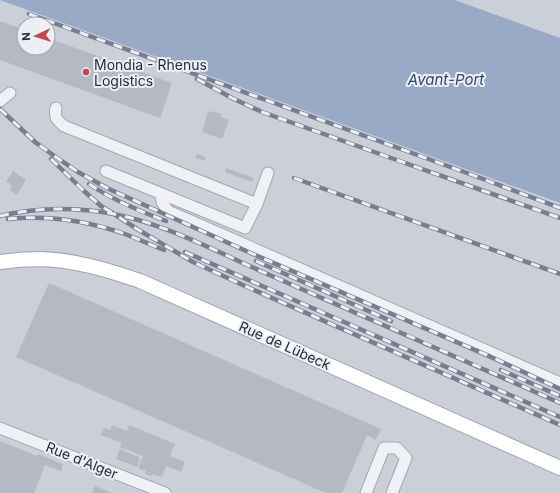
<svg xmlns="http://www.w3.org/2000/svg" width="560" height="493" viewBox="0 0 560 493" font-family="Inter,sans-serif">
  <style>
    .built { fill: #cbcfd8; fill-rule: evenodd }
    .water { fill: #99aac6 }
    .building { fill: #b5b9c3 }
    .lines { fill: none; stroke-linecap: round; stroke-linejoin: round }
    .minor-casing { stroke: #a3a7b0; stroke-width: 13 }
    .major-casing { stroke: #9da3b2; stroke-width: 16 }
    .minor { stroke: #f0f1f5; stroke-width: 11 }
    .major { stroke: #fff; stroke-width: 14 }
    .rail-casing { stroke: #777e8f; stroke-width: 4.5 }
    .rail { stroke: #eceff4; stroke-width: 3; stroke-dasharray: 9; stroke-linecap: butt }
    .poi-dot { fill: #c8454d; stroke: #eceff4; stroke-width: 1.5 }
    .labels { text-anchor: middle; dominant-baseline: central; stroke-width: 4; stroke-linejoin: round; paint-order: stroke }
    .poi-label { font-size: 14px; fill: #272d3c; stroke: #eceff4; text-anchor: start }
    .street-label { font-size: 14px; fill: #272d3c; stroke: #eceff4 }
    .water-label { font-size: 15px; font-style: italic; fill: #33486f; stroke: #eceff4 }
  </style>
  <rect width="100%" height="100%" fill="#dde0e6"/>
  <path class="built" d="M0 0H560V493H0ZM24 24H48V48H24Z"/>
  <path class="water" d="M0 0H455L560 38V203Z"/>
  <g class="building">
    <path d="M0 21 24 30V48H48V38L172 83 160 118 0 60Z"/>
    <path d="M210 111 222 114 221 117 229 120 222 139 202 132 208 112 210 113Z"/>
    <path d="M197 154 206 157 205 161 196 158Z"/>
    <path d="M226 168 254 178 252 182 225 172Z"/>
    <path d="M13 171 26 180 17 195 10 190 12 185 6 182Z"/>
    <path d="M49 283 381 429 376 440 367 435 342 493H326L16 357Z"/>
    <path d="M112 425 127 431 129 425 175 444 170 456 185 462 181 472 166 466 162 477 153 474 152 476 145 474 146 471 138 468 143 456 120 447 122 443 101 435 104 428 110 430Z"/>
    <path d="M0 441 37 456 38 454 63 464 61 471 45 465 34 493H0Z"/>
    <path d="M120 449 139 457V458L140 459 137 467 116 459Z"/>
    <path d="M95 486 112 493H92Z"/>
  </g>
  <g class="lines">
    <g class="minor-casing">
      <g id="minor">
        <path d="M0 101 10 93"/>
        <path d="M56 108C54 118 57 120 64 126L257 204 268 173"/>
        <path d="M106 171 245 228 257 204"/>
        <path d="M161 194 162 202 168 211 560 383"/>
        <path d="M0 428 165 493"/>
        <path d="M366 493 384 448H397L406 458 392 493"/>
      </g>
    </g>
    <g class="major-casing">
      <path id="major" d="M0 262C13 260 27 259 40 259 75 260 108 270 140 281L560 468"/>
    </g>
    <use href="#minor" class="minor"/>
    <use href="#major" class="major"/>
    <g class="rail-casing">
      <g id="rail">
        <path d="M29 14 467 173 560 208"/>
        <path d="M197 79 232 98 262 112 377 153 560 218"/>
        <path d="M0 109 35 142 53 155 78 172 109 189 253 254 487 355 560 389"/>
        <path d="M51 159 84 191 101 206 114 214 137 229 193 262 245 286 560 425"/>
        <path d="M294 178 560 274"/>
        <path d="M89 184C113 200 139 211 166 221"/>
        <path d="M0 216C38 207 76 207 114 214 169 225 221 254 272 276 368 318 464 360 560 403"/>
        <path d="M8 219C47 215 88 221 125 234 138 239 151 245 164 250"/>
        <path d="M185 252 560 417"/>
        <path d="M256 261 391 321"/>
        <path d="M501 370 560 396"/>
      </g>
    </g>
    <use href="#rail" class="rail"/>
  </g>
  <circle class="poi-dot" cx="86" cy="72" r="4"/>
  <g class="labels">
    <g class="poi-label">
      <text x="94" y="64">Mondia - Rhenus<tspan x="94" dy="16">Logistics</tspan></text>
    </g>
    <g class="street-label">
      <text transform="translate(285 345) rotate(24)">Rue de Lübeck</text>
      <text transform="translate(82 460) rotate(22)">Rue d'Alger</text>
    </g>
    <g class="water-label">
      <text x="446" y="79">Avant-Port</text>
    </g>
  </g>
  <g transform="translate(36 36) rotate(266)"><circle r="19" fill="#eceff4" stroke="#9da1aa"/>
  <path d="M0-3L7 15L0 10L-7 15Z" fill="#c8454d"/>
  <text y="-6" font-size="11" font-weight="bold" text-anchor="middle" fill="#272d3c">N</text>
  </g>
</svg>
